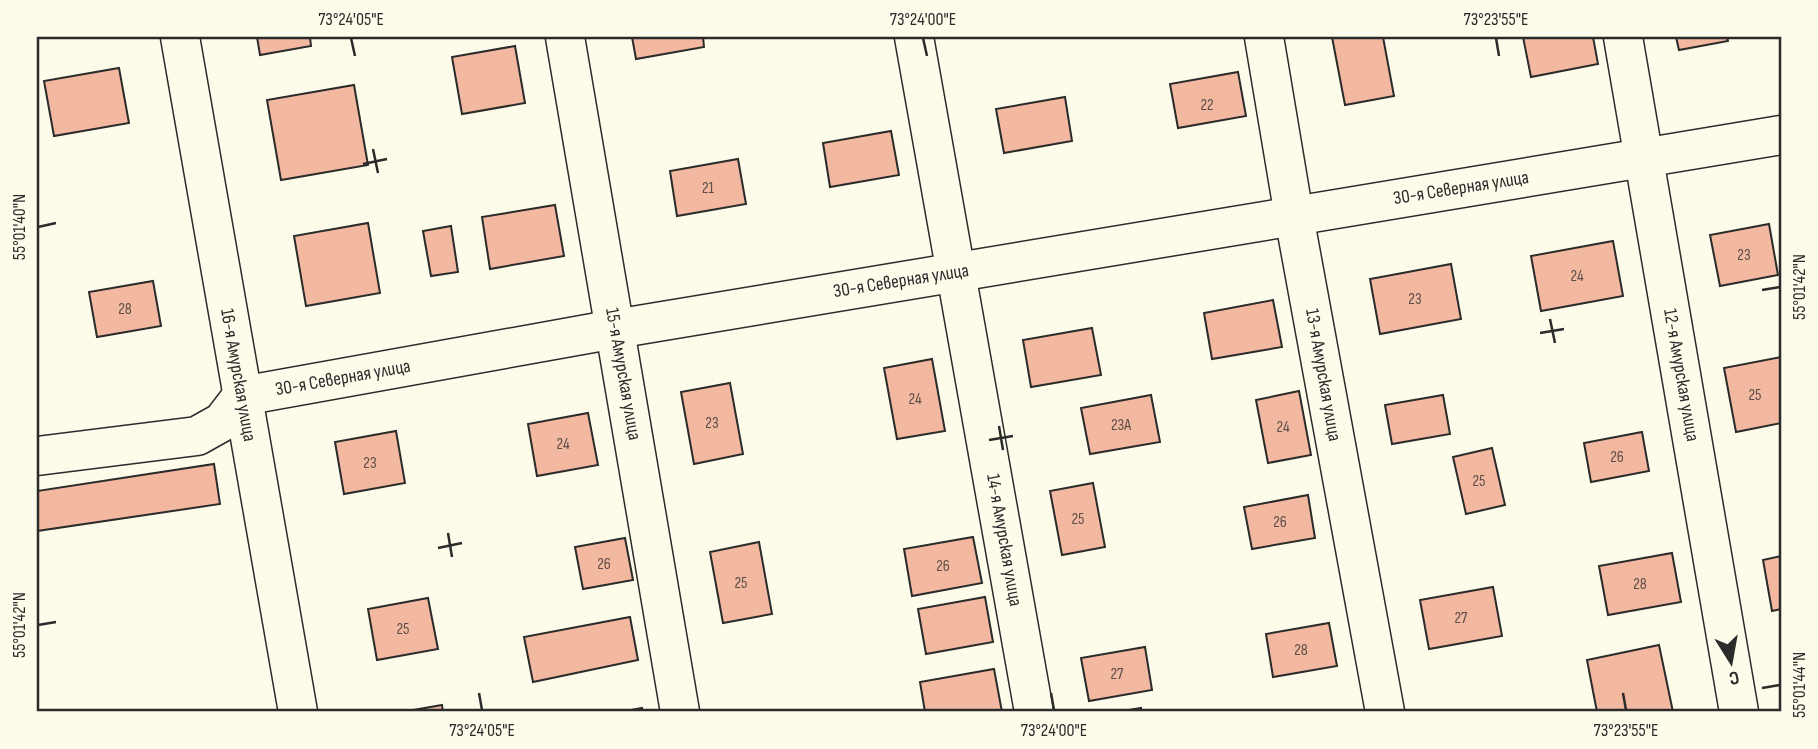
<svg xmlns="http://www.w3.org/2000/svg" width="1818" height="749" viewBox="0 0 1818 749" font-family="'Sofia Sans Condensed',sans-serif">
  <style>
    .building { fill: #f2b8a0; stroke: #2b2b2b; stroke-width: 2 }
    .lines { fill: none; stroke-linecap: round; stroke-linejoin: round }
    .street-casing { stroke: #2b2b2b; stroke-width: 41 }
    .street { stroke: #fdfbea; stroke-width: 38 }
    .ticks { fill: none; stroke: #2b2b2b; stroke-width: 2.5 }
    .labels { text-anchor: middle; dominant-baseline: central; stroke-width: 5; stroke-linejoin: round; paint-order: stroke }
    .number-label { font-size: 16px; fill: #5d4e48 }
    .street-label { font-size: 19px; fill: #2b2b2b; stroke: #fdfbea }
    .neatline { fill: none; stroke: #2b2b2b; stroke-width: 2.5 }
    .ticks-label { font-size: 18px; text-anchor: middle; fill: #2b2b2b }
  </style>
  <rect width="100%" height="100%" fill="#fdfbea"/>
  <g class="building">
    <path d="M257 37H310L311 46 260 55Z"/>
    <path d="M632 37H703L704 47 636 59Z"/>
    <path d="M1332 37H1383L1394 96 1345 105Z"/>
    <path d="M1523 37H1593L1598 64 1531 77Z"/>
    <path d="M1676 37H1727L1728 41 1679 50Z"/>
    <path d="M515 46 525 103 462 114 452 57Z"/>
    <path d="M119 68 129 123 54 136 44 81Z"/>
    <path d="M1238 72 1246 116 1178 128 1170 84Z"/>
    <path d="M354 85 368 165 281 180 267 100Z"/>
    <path d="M1065 97 1072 141 1004 153 996 109Z"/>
    <path d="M891 131 899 175 830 187 823 143Z"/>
    <path d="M738 159 746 204 677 216 670 171Z"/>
    <path d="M555 205 564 256 490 269 482 217Z"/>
    <path d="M368 223 380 293 306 306 294 236Z"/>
    <path d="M1769 224 1778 275 1720 286 1710 235Z"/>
    <path d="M451 226 458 272 431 276 423 231Z"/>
    <path d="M1613 241 1623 296 1541 311 1531 256Z"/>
    <path d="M1451 264 1461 319 1380 334 1370 279Z"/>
    <path d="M153 281 161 326 97 337 89 292Z"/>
    <path d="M1273 300 1282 347 1212 359 1204 313Z"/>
    <path d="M1092 328 1101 375 1031 387 1023 340Z"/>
    <path d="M1781 357V423L1736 432 1724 368Z"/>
    <path d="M932 359 945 431 897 439 884 368Z"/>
    <path d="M730 383 743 454 694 464 681 392Z"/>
    <path d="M1299 391 1311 455 1268 463 1256 400Z"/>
    <path d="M1151 395 1160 442 1090 454 1081 408Z"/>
    <path d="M1443 395 1450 434 1392 444 1385 405Z"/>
    <path d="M588 413 598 465 537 476 528 424Z"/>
    <path d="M396 431 405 483 344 494 335 442Z"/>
    <path d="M1642 432 1649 471 1591 482 1584 443Z"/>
    <path d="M1492 448 1505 505 1466 514 1453 457Z"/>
    <path d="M214 464 220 504 37 531V491Z"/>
    <path d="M1093 483 1105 547 1062 555 1050 491Z"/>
    <path d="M1308 495 1315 538 1252 549 1244 507Z"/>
    <path d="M973 537 982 583 912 596 904 549Z"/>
    <path d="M625 538 633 580 583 589 575 547Z"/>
    <path d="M759 542 772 614 723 623 710 552Z"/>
    <path d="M1672 553 1681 602 1608 615 1599 566Z"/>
    <path d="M1781 556V609L1772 611 1763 560Z"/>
    <path d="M1493 587 1502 636 1429 649 1420 600Z"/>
    <path d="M985 597 993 642 926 654 918 609Z"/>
    <path d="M428 598 438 649 377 660 368 609Z"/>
    <path d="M630 617 638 660 533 682 524 637Z"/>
    <path d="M1329 623 1337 666 1273 677 1266 634Z"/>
    <path d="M1659 645 1673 712H1597L1587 660Z"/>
    <path d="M1145 647 1152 690 1089 701 1081 658Z"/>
    <path d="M994 669 1002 712H925L920 682Z"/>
    <path d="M442 705 443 712H402Z"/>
    <path d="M642 708 643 712H620Z"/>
    <path d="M1141 708 1142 712H1117Z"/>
  </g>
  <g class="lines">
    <g class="street-casing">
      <g id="street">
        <path d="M180 37 298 712"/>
        <path d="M565 37 680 712"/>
        <path d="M914 37 1034 712"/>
        <path d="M1264 37 1294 216 1385 712"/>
        <path d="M1623 37 1739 712"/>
        <path d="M37 456 197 436 222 422 242 396 615 329 1781 135"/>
      </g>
    </g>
    <use href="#street" class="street"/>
  </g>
  <path class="ticks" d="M351 38 355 56M923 38 927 56M1496 38 1499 56M373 149 378 173M363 164 387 159M38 227 56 223M1762 290 1780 287M1550 319 1555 343M1540 333 1564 329M999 426 1003 450M989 440 1013 436M448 533 452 557M438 548 462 543M38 625 56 622M1762 688 1780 685M479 693 482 710M1051 693 1054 710M1623 693 1626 710"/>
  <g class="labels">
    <g class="number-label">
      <text x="1207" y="105">22</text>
      <text x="708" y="188">21</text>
      <text x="1744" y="255">23</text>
      <text x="1577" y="276">24</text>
      <text x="1415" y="299">23</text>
      <text x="125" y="309">28</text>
      <text x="1755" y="395">25</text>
      <text x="915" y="399">24</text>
      <text x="712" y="423">23</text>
      <text x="1121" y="425">23А</text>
      <text x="1283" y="427">24</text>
      <text x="563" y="444">24</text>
      <text x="1617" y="457">26</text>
      <text x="370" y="463">23</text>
      <text x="1479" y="481">25</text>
      <text x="1078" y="519">25</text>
      <text x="1280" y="522">26</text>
      <text x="604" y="564">26</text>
      <text x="943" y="566">26</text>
      <text x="741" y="583">25</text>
      <text x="1640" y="584">28</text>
      <text x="1461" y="618">27</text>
      <text x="403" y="629">25</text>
      <text x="1301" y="650">28</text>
      <text x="1117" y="674">27</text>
    </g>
    <g class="street-label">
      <text transform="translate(1461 188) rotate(-9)">30-я Северная улица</text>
      <text transform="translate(901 281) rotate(-9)">30-я Северная улица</text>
      <text transform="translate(623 374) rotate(80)">15-я Амурская улица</text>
      <text transform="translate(238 375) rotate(80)">16-я Амурская улица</text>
      <text transform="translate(1323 375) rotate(80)">13-я Амурская улица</text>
      <text transform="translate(1681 375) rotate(80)">12-я Амурская улица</text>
      <text transform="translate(343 378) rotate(-10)">30-я Северная улица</text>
      <text transform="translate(1004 540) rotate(80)">14-я Амурская улица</text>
    </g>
  </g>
  <rect width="1818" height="749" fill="none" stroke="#fdfbea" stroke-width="77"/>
  <g transform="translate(1731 662) rotate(169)" stroke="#fdfbea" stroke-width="5" paint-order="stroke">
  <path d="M0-5L12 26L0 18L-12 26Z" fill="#2b2b2b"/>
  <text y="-10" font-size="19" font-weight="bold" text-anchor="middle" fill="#2b2b2b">С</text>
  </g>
  <rect x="38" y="38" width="1742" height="672" class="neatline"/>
  <g class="ticks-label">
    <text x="351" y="25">73°24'05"E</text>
    <text x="923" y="25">73°24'00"E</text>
    <text x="1496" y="25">73°23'55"E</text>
    <text transform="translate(19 227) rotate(-90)" y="6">55°01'40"N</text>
    <text transform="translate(1799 287) rotate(-90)" y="6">55°01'42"N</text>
    <text transform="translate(19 625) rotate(-90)" y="6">55°01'42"N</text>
    <text transform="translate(1799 685) rotate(-90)" y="6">55°01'44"N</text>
    <text x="482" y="736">73°24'05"E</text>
    <text x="1054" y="736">73°24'00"E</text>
    <text x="1626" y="736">73°23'55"E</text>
  </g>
</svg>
